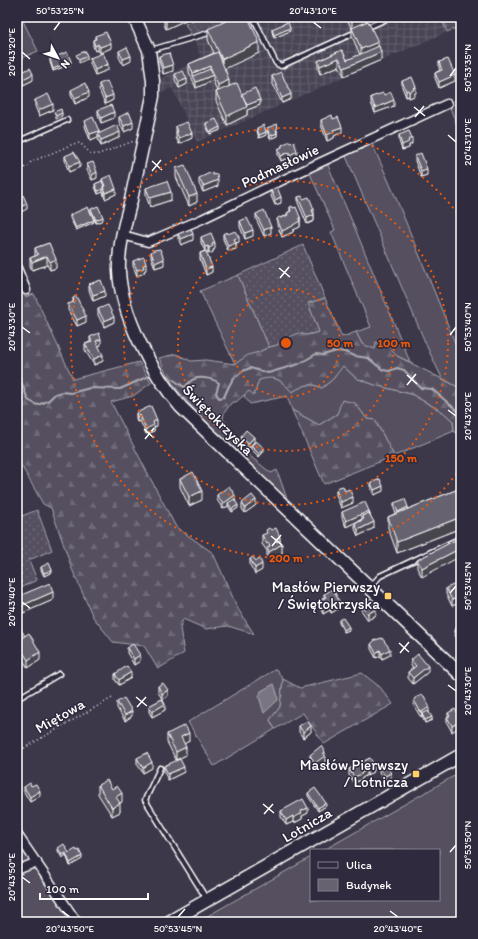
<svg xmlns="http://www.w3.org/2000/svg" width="478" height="939" viewBox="0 0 478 939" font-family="Itim,sans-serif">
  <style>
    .industrial { fill: url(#industrial-grid) }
    .grass { fill: #555060; stroke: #aaa8b0 }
    .forest { fill: url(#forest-firs); stroke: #aaa8b0 }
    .garden { fill: url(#garden-dots); stroke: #aaa8b0 }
    .water { fill: #797682; stroke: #afadb4 }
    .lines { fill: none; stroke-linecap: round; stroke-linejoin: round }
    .stream { stroke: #afadb4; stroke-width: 2 }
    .lane-casing { stroke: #fff; stroke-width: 7 }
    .street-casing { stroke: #fff; stroke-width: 11 }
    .secondary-casing { stroke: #fff; stroke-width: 15 }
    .path { stroke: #fff; stroke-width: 1.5; stroke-dasharray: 1 3; stroke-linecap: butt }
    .lane { stroke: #2f2a3d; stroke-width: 4 }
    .street { stroke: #2f2a3d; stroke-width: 8 }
    .secondary { stroke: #2f2a3d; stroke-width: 12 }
    .wall { fill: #585460; stroke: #fff }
    .shaded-wall { fill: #47454e; stroke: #fff }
    .building { fill: #666270; stroke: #fff }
    .ticks { fill: none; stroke: #fff; stroke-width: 1.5 }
    .ring { fill: none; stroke: #e8590c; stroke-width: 2; stroke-dasharray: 2 4 }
    .poi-dot { fill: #ffd166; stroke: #2f2a3d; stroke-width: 1.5 }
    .labels { text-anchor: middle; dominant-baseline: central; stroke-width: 3; stroke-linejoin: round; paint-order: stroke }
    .street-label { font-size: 15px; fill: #fff; stroke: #2f2a3d }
    .poi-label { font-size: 15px; fill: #fff; stroke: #2f2a3d; text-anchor: end }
    .centre { fill: #e8590c; stroke: #2f2a3d; stroke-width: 2 }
    .ring-label { font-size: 12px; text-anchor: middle; font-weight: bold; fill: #e8590c; stroke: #2f2a3d; stroke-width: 3; stroke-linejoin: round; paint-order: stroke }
    .neatline { fill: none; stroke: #fff; stroke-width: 1.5 }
    .ticks-label { font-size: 10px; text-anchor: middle; fill: #fff }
  </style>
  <defs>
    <pattern id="industrial-grid" width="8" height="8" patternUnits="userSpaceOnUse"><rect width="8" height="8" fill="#494455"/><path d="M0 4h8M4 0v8" fill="none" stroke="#64606e"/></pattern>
    <pattern id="forest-firs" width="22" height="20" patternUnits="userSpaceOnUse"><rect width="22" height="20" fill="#555060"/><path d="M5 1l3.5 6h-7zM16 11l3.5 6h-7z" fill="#6e6a78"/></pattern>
    <pattern id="garden-dots" width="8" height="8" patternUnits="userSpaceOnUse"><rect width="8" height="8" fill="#555060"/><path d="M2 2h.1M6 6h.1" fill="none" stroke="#6e6a78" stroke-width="1.8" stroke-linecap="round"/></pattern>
  </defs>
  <rect width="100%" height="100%" fill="#3c3749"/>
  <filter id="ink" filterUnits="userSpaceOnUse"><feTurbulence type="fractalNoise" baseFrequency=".025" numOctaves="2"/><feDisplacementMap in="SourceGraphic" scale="8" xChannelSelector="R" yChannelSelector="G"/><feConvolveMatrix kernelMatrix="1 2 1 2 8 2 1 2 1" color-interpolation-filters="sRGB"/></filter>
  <g filter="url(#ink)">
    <path class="industrial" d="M254 17H441L447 32 197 142 172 88 163 92 157 80 201 59 195 41Z"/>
    <g class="grass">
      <path d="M17 17H21L38 51 17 60Z"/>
      <path d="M461 101V134L449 106Z"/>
      <path d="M371 141 396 198 461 357V389L442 378 428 349 345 154 327 163 354 226 410 362 397 356 387 346 377 342 375 350 362 344 356 332 371 327 331 232 335 230 308 169Z"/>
      <path d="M238 275 269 347C257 353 246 357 235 364L200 291Z"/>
      <path d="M342 365 356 378 375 385 411 394 443 412 453 421 454 431 394 456 375 420 367 419 355 403 319 425 292 410 287 396 250 404 244 396C248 392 253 383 259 380 272 372 284 383 292 392 305 385 308 382 322 388L333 379Z"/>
      <path d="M276 669 283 679 280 707 270 720 275 729 214 766 188 722Z"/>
      <path d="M461 772V921L460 922H197L311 857V900H439V850H324Z"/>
      <path d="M17 842 71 922H17Z"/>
    </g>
    <g class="forest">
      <path d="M441 17H461V26L447 32Z"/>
      <path d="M17 280 25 297 34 294 73 379 139 362 151 383 133 396 111 402 147 472 176 527 213 553 238 609 254 634 228 626 206 629 183 619 180 628 184 653 158 669 144 646 113 642 93 617 72 569 51 508 43 504 17 458Z"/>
      <path d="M325 298 342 337 356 332 362 344 375 349 376 342 387 346 397 356 458 387 461 389V437L454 431 453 421 443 412 411 394 375 385 356 378 343 366 333 379 322 388C308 382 305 385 292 392 281 380 276 375 259 380L254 395 249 391 236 402H232L224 413 223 419 233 433V439L251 457 271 473 277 470 287 499 200 416 180 393 168 377 159 358 176 354 191 361 206 360 235 364 248 355 259 352 269 347 277 345 291 336 299 333 307 335 319 332 308 303Z"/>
      <path d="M342 400 355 403 367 419 375 420 394 456 324 484 292 410 319 425 337 414Z"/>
      <path d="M362 673 380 687 393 704 324 744 303 713 275 729 270 720 280 707 283 679 300 688Z"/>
    </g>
    <g class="garden">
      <path d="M201 17H231L233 22 212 31 192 36 185 24Z"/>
      <path d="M303 245 325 298 308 303 319 332 306 335 299 333 291 336 277 345 269 347 238 275Z"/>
      <path d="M37 510 52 550 29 560 37 580 17 589V518Z"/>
    </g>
    <path class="water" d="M274 684 277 693 278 700 264 713 259 697 261 691Z"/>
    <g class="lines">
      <g class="stream">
        <path d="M17 373 20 378 28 400 37 405 43 403 49 400 55 394 62 392 71 393 90 388 120 389 149 376H154"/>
        <path d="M162 374 168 376 184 387C188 385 190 380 194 379 201 376 214 379 219 383L216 393 219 398 224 397 229 386 233 379 243 371 250 368 268 373 299 364 316 354 323 355 337 351 345 352 355 356 368 358 383 370 389 371 397 368 404 370 421 388 432 389 461 414"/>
      </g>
      <g class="lane-casing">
        <g id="lane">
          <path d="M253 17 276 63 281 66 356 32"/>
          <path d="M366 28 391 17"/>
          <path d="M151 50 212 32"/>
          <path d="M17 142 67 120"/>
          <path d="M371 586 380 576 461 538"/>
          <path d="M17 611 21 608"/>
          <path d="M17 699 59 674"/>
          <path d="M160 768 145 800 206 898"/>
        </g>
      </g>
      <g class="street-casing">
        <g id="street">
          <path d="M123 235 148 242 202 219 291 176 447 104"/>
          <path d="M17 268 26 290"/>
          <path d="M17 834 77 922"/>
          <path d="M17 870 37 862"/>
        </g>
      </g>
      <g class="secondary-casing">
        <g id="secondary">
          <path d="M134 17 149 50 153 81V96C146 131 138 165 131 200 125 223 118 247 119 271 121 315 153 375 181 407L461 675"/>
          <path d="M169 922 461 755"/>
        </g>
      </g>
      <g class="path">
        <path d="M454 101 461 98"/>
        <path d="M17 171 28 166 31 162 73 144 80 143 90 153 96 155 134 141"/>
        <path d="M456 657 461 654"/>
        <path d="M17 752 112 698"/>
      </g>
      <use href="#lane" class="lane"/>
      <use href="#street" class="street"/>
      <use href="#secondary" class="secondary"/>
    </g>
    <g class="wall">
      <path d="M164 17H188V19L166 29 164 25Z"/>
      <path d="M346 17H366V22L378 47 381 60 344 76 339 66 320 74 318 69V61L342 50 347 60 360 55 352 36V29Z"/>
      <path d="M208 29 259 53 225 68 229 86 260 105 247 110V115L227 125 216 101V92H217L213 80 196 88 189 72V64L214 53 208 40Z"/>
      <path d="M272 29 290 31 274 38 272 32Z"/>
      <path d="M95 36 111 48 100 53 98 50 95 51 93 46V40L95 39Z"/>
      <path d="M119 51 131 61 123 65 119 57Z"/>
      <path d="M159 56 173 71 163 74 159 61Z"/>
      <path d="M90 58 108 70 95 75 90 64Z"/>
      <path d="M50 59 71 64 53 71 50 62Z"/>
      <path d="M439 62 455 81 439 88 435 78V73L440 70 439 68Z"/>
      <path d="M20 73 33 80 23 85 20 79Z"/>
      <path d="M175 74 187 84 179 88 175 80Z"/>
      <path d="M272 76 291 99 282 103 272 82Z"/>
      <path d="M402 81 416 93 414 94V96L409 98V96L406 97 402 87Z"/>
      <path d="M99 84 113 100 105 104 99 90Z"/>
      <path d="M71 90 89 97 75 104 71 95Z"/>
      <path d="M384 95 394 106 375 113 371 103V97Z"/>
      <path d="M35 100 53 110 39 116 35 106Z"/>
      <path d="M98 110 114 118 101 123 98 116Z"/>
      <path d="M119 117 133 128 124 132 119 122Z"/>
      <path d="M333 119 342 132 334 136V138L327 141 321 125V120Z"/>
      <path d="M85 121 99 133 120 137 101 146 98 139V137L90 140 85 126Z"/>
      <path d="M206 123 220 130 210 134 206 126Z"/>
      <path d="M176 126 192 138 179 144 176 138Z"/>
      <path d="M257 128 266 135 259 138 257 131Z"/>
      <path d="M267 128 278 131H277V136L270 139 267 131Z"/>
      <path d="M399 135 412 144 409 145V148L402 150 399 141Z"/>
      <path d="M290 143 297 157 290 160 289 158 281 161 278 155V149L282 147V145Z"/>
      <path d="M65 156 80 167 69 172 65 162Z"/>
      <path d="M415 156 427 175 421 177 415 161Z"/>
      <path d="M87 164 97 178 92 180 87 170Z"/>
      <path d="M176 168 197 202 189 206 176 177Z"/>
      <path d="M199 178 218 186 203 192 199 184Z"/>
      <path d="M102 179 116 194 105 199 103 192 98 194 95 187V184L102 181Z"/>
      <path d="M146 188 171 200 150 207 146 196Z"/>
      <path d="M271 190 281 203 275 205 271 196Z"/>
      <path d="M298 197 303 199 314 209V221L307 224 298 203Z"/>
      <path d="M290 207 300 217V227L293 230V232L282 237 277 225V219L281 218 287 215V213L290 211Z"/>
      <path d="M91 209 103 220 96 223 91 212Z"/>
      <path d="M256 214 271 233 264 236 256 219Z"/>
      <path d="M70 215 94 222 76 230 70 218Z"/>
      <path d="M240 221 253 236 245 239 240 227Z"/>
      <path d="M178 234 193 240 181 245 178 239Z"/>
      <path d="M223 234H228L239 242 236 243V249L228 251 223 239Z"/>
      <path d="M201 237 215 249 213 250V252L209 254 208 252H206L212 272 206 275 200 259V253L205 251 201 243Z"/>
      <path d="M49 243 56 268 50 270 47 265 32 270 30 266V258L35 256V248Z"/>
      <path d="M151 252 164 265 155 268 151 257Z"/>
      <path d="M133 261 146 270 144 271V273L137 276 133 266Z"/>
      <path d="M89 284 105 296 93 301 89 290Z"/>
      <path d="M73 298 86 322 77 326 68 310V304L73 303Z"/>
      <path d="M98 309 114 322 104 327 98 315Z"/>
      <path d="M90 337 101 345 98 346 103 361 94 365 85 350V344L90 342Z"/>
      <path d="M136 413 157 426 154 427V431L146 434 140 421 137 422 136 419Z"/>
      <path d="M241 436 254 442 248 449 241 442Z"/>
      <path d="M251 446 264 451 259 457 251 449Z"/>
      <path d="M180 479 202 500 189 506 180 487Z"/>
      <path d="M371 483 383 491 374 495 371 489Z"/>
      <path d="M461 488V528L397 553 388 528V517L396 513 394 509V503L408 509Z"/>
      <path d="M336 490 345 491 353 503 341 508 336 495Z"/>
      <path d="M217 495 235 500 238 508 232 512 228 506 223 509 217 500Z"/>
      <path d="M242 503 256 505 245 513 242 509Z"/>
      <path d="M369 511 374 528 358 536 355 529V524L362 520V519L346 527 342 518V512Z"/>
      <path d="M262 535 280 541 282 553 269 560 267 556V551L262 544Z"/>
      <path d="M461 537 422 577 417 568V560Z"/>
      <path d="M250 559 262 570 255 574 250 565Z"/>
      <path d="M41 567 52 572 44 576 41 570Z"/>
      <path d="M446 588 461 602 452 606 446 594Z"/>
      <path d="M324 594 340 608 331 613 330 610 323 614 319 606V601L324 598Z"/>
      <path d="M19 596 53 600 23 613 19 605Z"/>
      <path d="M361 604 376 615 368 620 361 610Z"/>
      <path d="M339 620 349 630 344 632 339 623Z"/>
      <path d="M17 625 40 660 28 668 17 651Z"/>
      <path d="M461 626 458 641 455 635V629Z"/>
      <path d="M371 644 390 655 382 659 380 656 376 658 371 649Z"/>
      <path d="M127 648 140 661 134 665 127 653Z"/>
      <path d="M411 660 428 672 413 684 408 678V672L413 668 411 666Z"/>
      <path d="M115 674 131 678 119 685 115 680Z"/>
      <path d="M158 686 168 696 163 699 165 710 152 717 149 712V706L162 699 158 692Z"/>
      <path d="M414 700 429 712 432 720 425 723 422 717 420 716 414 706Z"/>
      <path d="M117 702 132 716 125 721 117 708Z"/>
      <path d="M448 713 461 718 452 732 447 723V717H448Z"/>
      <path d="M299 726 311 732 303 738 299 732Z"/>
      <path d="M167 734 189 741 184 744 186 755 176 760 167 742Z"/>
      <path d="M310 755 325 757V762L315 768 310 760Z"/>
      <path d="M137 758 152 768 143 773 137 764Z"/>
      <path d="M370 758 374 771 367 776V775L362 778V779L354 783 349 775V769Z"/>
      <path d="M164 766 184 772 168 780 164 772Z"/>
      <path d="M379 767 391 778 385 782 379 772Z"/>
      <path d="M98 785 112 789 122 802 119 803 120 812 112 816 98 794Z"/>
      <path d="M31 786 40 796 30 802 24 792V787Z"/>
      <path d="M308 793 326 806 318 811 308 796Z"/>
      <path d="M281 811 308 813 302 816V819L294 823 293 822 286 825 281 817Z"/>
      <path d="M58 848 69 853 82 859 70 866 66 855 62 858 58 851Z"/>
    </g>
    <g class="shaded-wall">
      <path d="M173 17H188V19L166 29V21Z"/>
      <path d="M361 17H366V23L352 29V21Z"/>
      <path d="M290 28V31L274 38V35Z"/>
      <path d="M259 42V53L222 70V59Z"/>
      <path d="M378 42V50L361 57V49Z"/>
      <path d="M111 43V48L100 53V47Z"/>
      <path d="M98 44V50L95 51V46Z"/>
      <path d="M381 52V60L344 76V68Z"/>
      <path d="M87 56V59L79 63V60Z"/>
      <path d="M131 56V61L123 65V59Z"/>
      <path d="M339 58V66L320 74V66Z"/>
      <path d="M71 61V64L53 71V69Z"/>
      <path d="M108 64V70L95 75V70Z"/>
      <path d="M173 65V71L163 74V68Z"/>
      <path d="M210 66V75L193 76V73Z"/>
      <path d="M33 74V80L23 85V79Z"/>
      <path d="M213 75V80L196 88V82Z"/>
      <path d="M455 75V81L439 88V82Z"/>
      <path d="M187 79V84L179 88V82Z"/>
      <path d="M229 80V88L218 93V85Z"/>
      <path d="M416 87V93L414 94V96L409 98V92L413 88Z"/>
      <path d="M409 90V96L406 97V91Z"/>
      <path d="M89 92V97L75 104V98Z"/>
      <path d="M291 94V99L282 103V98Z"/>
      <path d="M113 95V100L105 104V98Z"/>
      <path d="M260 100V105L247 110V115L227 125V116L247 105Z"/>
      <path d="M394 100V106L375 113V108Z"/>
      <path d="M53 104V110L39 116V110Z"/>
      <path d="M114 112V118L101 123V118Z"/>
      <path d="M62 113V116L56 119V116Z"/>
      <path d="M133 122V128L124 132V126Z"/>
      <path d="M220 127V130L210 134V132Z"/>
      <path d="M342 127V132L334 136V138L327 141V135L333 130Z"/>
      <path d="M99 131V135L98 134V137L90 140V134Z"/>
      <path d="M120 132V137L101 146V140Z"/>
      <path d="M266 132V135L259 138V135Z"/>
      <path d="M192 133V138L179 144V138Z"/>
      <path d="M277 133V136L270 139V136Z"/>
      <path d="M412 138V144L409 145V148L402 150V145L408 140Z"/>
      <path d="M297 151V157L290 160V155Z"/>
      <path d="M289 152V158L281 161V156Z"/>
      <path d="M80 162V167L69 172V166Z"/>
      <path d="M427 169V175L421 177V171Z"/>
      <path d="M97 172V178L92 180V175Z"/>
      <path d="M218 180V186L203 192V186Z"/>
      <path d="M103 189V192L98 194V191Z"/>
      <path d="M116 189V194L105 199V193Z"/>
      <path d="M171 192V200L150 207V198Z"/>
      <path d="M197 194V202L189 206V197Z"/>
      <path d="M281 197V203L275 205V200Z"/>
      <path d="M27 204V209L17 214V208Z"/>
      <path d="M314 215V221L307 224V218Z"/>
      <path d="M103 217V220L96 223V220Z"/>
      <path d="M300 217V227L293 230V232L282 237V231L293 225 299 219Z"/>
      <path d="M94 220V222L76 230V228Z"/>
      <path d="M271 227V233L264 236V230Z"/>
      <path d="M253 230V236L245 239V233Z"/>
      <path d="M193 234V240L181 245V239Z"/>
      <path d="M239 237V242L236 243V249L228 251V246L234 239Z"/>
      <path d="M215 243V249L213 250V252L209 254V248L212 244Z"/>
      <path d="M208 246V252L205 253V247Z"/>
      <path d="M47 256V265L32 270V262Z"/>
      <path d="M56 259V268L50 270V262Z"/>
      <path d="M164 259V265L155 268V263Z"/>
      <path d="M146 264V270L144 271V273L137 276V270L143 265Z"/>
      <path d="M212 267V272L206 275V269Z"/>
      <path d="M105 291V296L93 301V295Z"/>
      <path d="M86 316V322L77 326V320Z"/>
      <path d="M114 317V322L104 327V321Z"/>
      <path d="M101 339V345L96 347V341Z"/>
      <path d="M103 355V361L94 365V359Z"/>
      <path d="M140 415V421L137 422V417Z"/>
      <path d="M157 420V426L154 427V431L146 434V429L153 422Z"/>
      <path d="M254 437V442L248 449V444Z"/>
      <path d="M264 448V451L259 457V454Z"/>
      <path d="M383 486V491L374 495V490Z"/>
      <path d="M202 491V500L189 506V497Z"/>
      <path d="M235 495V501L228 503V506L223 509V504Z"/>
      <path d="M353 497V503L341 508V502Z"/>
      <path d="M256 500V505L245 513V508Z"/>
      <path d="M238 505V508L232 512V509Z"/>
      <path d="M408 507V513L398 517V512Z"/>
      <path d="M369 511V516H362V519L346 527V521Z"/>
      <path d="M461 517V528L397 553V542Z"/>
      <path d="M374 522V528L358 536V530Z"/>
      <path d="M280 537V545L275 548V540Z"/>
      <path d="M282 544V553L269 560V552Z"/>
      <path d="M461 548V556L422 577V568Z"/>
      <path d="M262 564V570L255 574V568Z"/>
      <path d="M52 570V572L44 576V573Z"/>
      <path d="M53 592V600L23 613V605Z"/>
      <path d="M461 596V602L452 606V600Z"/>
      <path d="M340 603V608L331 613V607Z"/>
      <path d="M330 604V610L323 614V608Z"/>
      <path d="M376 609V615L368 620V614Z"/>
      <path d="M349 627V630L344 632V630Z"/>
      <path d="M461 634V639L458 641V635Z"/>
      <path d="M390 649V655L382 659V654Z"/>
      <path d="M380 650V656L376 658V653Z"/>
      <path d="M40 652V660L28 668V660Z"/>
      <path d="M140 655V661L134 665V659Z"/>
      <path d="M428 666V672L413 684V678Z"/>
      <path d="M131 672V678L119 685V680Z"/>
      <path d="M168 690V696L162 700V694Z"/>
      <path d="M165 704V710L152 717V712Z"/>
      <path d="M429 706V712L428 714H422V717V712Z"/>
      <path d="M132 711V716L125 721V715Z"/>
      <path d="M432 717V720L425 723V720Z"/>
      <path d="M461 721V726L452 732V726Z"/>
      <path d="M311 726V732L303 738V732Z"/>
      <path d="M189 733V741L181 746V737Z"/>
      <path d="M186 747V755L176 760V752Z"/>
      <path d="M325 752V762L315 768V763L323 754Z"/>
      <path d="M152 762V768L143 773V768Z"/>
      <path d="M374 765V771L367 776V770Z"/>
      <path d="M184 767V772L168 780V774Z"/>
      <path d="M367 770V775L362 778V779L354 783V777Z"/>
      <path d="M391 773V778L385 782V776Z"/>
      <path d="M40 791V796L30 802V797Z"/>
      <path d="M122 793V802L116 805V797Z"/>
      <path d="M120 803V812L112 816V808Z"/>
      <path d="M326 803V806L318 811V808Z"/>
      <path d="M308 808V813L302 816V819L294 823V818L301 811Z"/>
      <path d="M293 816V822L286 825V820Z"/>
      <path d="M66 853V855L62 858V855Z"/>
      <path d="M82 856V859L70 866V863Z"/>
    </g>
    <g class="building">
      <path d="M164 17H173L166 21Z"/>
      <path d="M235 17H248L259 42 222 59 208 29Z"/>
      <path d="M350 17H361L352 21Z"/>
      <path d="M368 21 378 42 361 49 352 28Z"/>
      <path d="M288 22 290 28 274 35 272 29Z"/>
      <path d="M106 32 111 43 100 47 98 44 95 46 93 40 96 39 95 36Z"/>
      <path d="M379 46 381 52 344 68 339 58 320 66 318 61 342 50 347 60Z"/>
      <path d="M127 47 131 56 123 59 119 51Z"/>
      <path d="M85 51 87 56 79 60 76 55Z"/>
      <path d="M67 52 71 61 53 69 50 59Z"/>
      <path d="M218 52 229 80 218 85 210 66 193 73 189 64Z"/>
      <path d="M103 53 108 64 95 70 90 58Z"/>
      <path d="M169 53 173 65 163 68 159 56Z"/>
      <path d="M448 59 455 75 439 82 435 73 442 70 439 62Z"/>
      <path d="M30 68 33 74 23 79 20 73Z"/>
      <path d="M210 69 213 75 196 82 193 76Z"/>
      <path d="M183 71 187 79 179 82 175 74Z"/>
      <path d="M281 72 291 94 282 98 272 76Z"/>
      <path d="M412 77 416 87 413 88 414 90 409 92V90L406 91 402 81Z"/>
      <path d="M107 81 113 95 105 98 99 84Z"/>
      <path d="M85 83 89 92 75 98 71 90Z"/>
      <path d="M237 83 247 107 227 116 216 92Z"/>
      <path d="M255 88 260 100 247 105 242 94Z"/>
      <path d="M391 92 394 100 375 108 371 97 383 93 384 95Z"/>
      <path d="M48 94 53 104 39 110 35 100Z"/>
      <path d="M111 105 114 112 101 118 98 110Z"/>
      <path d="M61 109 62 113 56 116 54 112Z"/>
      <path d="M129 112 133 122 124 126 119 117Z"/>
      <path d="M332 115 333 119 338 117 342 127 333 130 334 132 327 135 321 120Z"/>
      <path d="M93 117 99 131 90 134 85 121Z"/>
      <path d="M216 119 220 127 210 132 206 123Z"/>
      <path d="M187 122 192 133 179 138 176 132H178L176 126Z"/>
      <path d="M277 124 278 128 276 129 277 133 270 136 267 128Z"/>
      <path d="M117 125 120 132 101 140 98 134Z"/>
      <path d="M264 125 266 132 259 135 257 128Z"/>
      <path d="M409 131 412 138 408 140 409 142 402 145 399 135Z"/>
      <path d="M290 141V143L294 142 297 151 290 155 289 152 281 156 278 149 282 147V145Z"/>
      <path d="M74 152 80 162 69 166 65 156Z"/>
      <path d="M421 153 427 169 421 171 415 156Z"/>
      <path d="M93 162 97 172 92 175 87 164Z"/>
      <path d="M185 165 197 194 189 197 176 168Z"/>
      <path d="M212 172 213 175 217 174 218 180 203 186 199 178Z"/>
      <path d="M111 175 116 189 105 193 103 186H105L102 179Z"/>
      <path d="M102 181 104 186H103V189L98 191 95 184Z"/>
      <path d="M167 181 171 192 150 198 146 188Z"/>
      <path d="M277 187 281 197 275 200 271 190Z"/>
      <path d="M23 195 27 204 17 208V198Z"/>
      <path d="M302 196 303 199 309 197 314 209 312 210 314 215 307 218 298 197Z"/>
      <path d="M98 206 103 217 96 220 91 209Z"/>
      <path d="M292 206 293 208 296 207 300 217 299 219 300 221 293 225V226L282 231 277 219 279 217 281 218 288 215 287 213 291 211 290 207Z"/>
      <path d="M88 207 94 220 76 228 70 215Z"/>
      <path d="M264 210 271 227 264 230 256 214Z"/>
      <path d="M247 218 253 230 245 233 240 221Z"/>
      <path d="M191 229 193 234 181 239 178 234Z"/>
      <path d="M235 231 239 237 234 239 236 243 228 246 223 234 227 232 228 234Z"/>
      <path d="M211 233 215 243 212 244 213 246 209 248 208 246 205 247 201 237Z"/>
      <path d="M49 243 56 259 50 262 47 256 32 262 30 258 38 255 35 248Z"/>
      <path d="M160 249 164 259 155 263 151 252 154 250Z"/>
      <path d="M206 251 212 267 206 269 200 253Z"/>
      <path d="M144 257 146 264 143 265 144 268 137 270 133 261Z"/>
      <path d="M101 280 105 291 93 295 89 284Z"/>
      <path d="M76 296 86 316 77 320 68 304 74 302 73 298Z"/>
      <path d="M108 305 114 317 104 321 98 309Z"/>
      <path d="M99 333 101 339 96 341 103 355 94 359 85 344 92 342 90 337Z"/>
      <path d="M151 406 157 420 153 422 154 425 146 429 140 415 137 417 136 413Z"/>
      <path d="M246 430 254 437 248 444 241 436Z"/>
      <path d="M256 441 264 448 259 454 251 446Z"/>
      <path d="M193 472 202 491 189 497 180 479Z"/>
      <path d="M380 479 383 486 374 490 371 483Z"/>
      <path d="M229 486 235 495 223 504 217 495Z"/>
      <path d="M343 486 345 491 349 489 353 497 341 502 336 490 339 487Z"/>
      <path d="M461 488V517L397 542 388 517Z"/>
      <path d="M252 495 256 500 245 508 242 503Z"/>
      <path d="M234 499 238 505 232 509 228 503Z"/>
      <path d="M405 499 408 507 398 512 394 503Z"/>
      <path d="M365 502 369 511 346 521 342 512Z"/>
      <path d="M369 513 374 522 358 530 355 524 364 519 362 516Z"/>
      <path d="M269 528 271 530 276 528 280 537 275 540 277 542 280 540 282 544 269 552 267 548 270 546 269 543 267 544 262 535 267 533 266 530Z"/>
      <path d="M461 537V548L422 568 417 560Z"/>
      <path d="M253 557 256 561 260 559 262 564 255 568 250 559Z"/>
      <path d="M49 563 52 570 44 573 41 567Z"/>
      <path d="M50 583 53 592 23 605 19 596Z"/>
      <path d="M456 584 461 596 452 600 446 588Z"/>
      <path d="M333 589 340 603 331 607 330 604 323 608 319 601 326 597 324 594Z"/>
      <path d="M369 599 376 609 368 614 361 604Z"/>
      <path d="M343 618 349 627 344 630 339 620Z"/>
      <path d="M17 625H18L25 636 17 641Z"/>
      <path d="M461 626V634L458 635 455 629Z"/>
      <path d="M29 633 40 652 28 660 17 643V641Z"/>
      <path d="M382 638 390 649 382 654 380 650 376 653 371 644 375 640Z"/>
      <path d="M133 644 140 655 134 659 127 648Z"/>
      <path d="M418 654 428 666 413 678 408 672 416 666 411 660Z"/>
      <path d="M127 666 131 672 119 680 115 674Z"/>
      <path d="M163 683 168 690 162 694 158 686Z"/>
      <path d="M422 695 424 696 429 706 428 708 422 712 420 711 414 700 415 698Z"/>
      <path d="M124 698 132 711 125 715 117 702Z"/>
      <path d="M162 699 165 704 152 712 149 706Z"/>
      <path d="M455 709 461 718V721L452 726 447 717 450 716 448 713Z"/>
      <path d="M428 711 432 717 425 720 422 714Z"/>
      <path d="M307 721 311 726 303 732 299 726Z"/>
      <path d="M185 725 189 733 181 737 186 747 176 752 167 734Z"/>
      <path d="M321 746 325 752 323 754 325 756 315 763 310 755Z"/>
      <path d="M147 753 152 762 143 768 137 758Z"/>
      <path d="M370 758 374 765 367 770 361 773 362 774 354 777 349 769Z"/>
      <path d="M180 759 184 767 168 774 164 766Z"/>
      <path d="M385 763 391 773 385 776 379 767Z"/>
      <path d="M107 780 112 789 117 786 122 793 116 797 120 803 112 808 98 785Z"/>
      <path d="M30 783 31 786 36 784 40 791 30 797 24 787Z"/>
      <path d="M315 788 326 803 318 808 308 793Z"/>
      <path d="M303 799 308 808 301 811 302 813 294 818 293 816 286 820 281 811Z"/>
      <path d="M64 844 69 853 76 849 77 851 79 850 82 856 70 863 66 853 62 855 58 848Z"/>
    </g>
  </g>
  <path class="ticks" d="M313 22 321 28M54 30 60 22M22 52 30 59M450 76 456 68M414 107 425 116M415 117 424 106M448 135 456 142M152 161 162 170M152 171 161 160M279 268 290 277M280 278 289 267M22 327 30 333M450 335 456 327M407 375 417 384M407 385 416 374M448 410 456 416M144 429 154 438M145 439 154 428M271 536 282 545M272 546 281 535M450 593 456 586M22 602 30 608M399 643 409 652M400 653 409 642M448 685 456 691M136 697 147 706M137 707 146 697M263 804 274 813M264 814 273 804M450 852 456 845M22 877 30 883M62 911 70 917M390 911 398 917M178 917 185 909"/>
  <g class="ring">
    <circle cx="286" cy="343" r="54"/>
    <circle cx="286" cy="343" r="108"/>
    <circle cx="286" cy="343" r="162"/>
    <path d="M460 469A215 215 0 1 1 460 217"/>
  </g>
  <g class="poi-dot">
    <rect x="384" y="592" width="8" height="8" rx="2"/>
    <rect x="412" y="770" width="8" height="8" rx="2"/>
  </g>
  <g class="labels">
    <g class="street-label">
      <text transform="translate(280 166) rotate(-25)">Podmasłowie</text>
      <text transform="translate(218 420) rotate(45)">Świętokrzyska</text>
      <text transform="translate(60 716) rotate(-30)">Miętowa</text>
      <text transform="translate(307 825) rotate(-30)">Lotnicza</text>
    </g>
    <g class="poi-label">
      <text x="380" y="587">Masłów Pierwszy<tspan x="380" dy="17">/ Świętokrzyska</tspan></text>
      <text x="408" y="765">Masłów Pierwszy<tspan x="408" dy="17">/ Lotnicza</tspan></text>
    </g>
  </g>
  <circle cx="286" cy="343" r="6" class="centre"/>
  <g class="ring-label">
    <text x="340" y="347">50 m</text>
    <text x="394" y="347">100 m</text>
    <text x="401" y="462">150 m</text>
    <text x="286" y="562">200 m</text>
  </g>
  <rect width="478" height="939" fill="none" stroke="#2f2a3d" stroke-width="44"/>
  <rect x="310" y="849" width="130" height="52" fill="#2f2a3d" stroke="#827f8b"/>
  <rect x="318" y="862" width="20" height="6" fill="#2f2a3d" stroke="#827f8b"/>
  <text x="346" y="869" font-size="12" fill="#ffffff">Ulica</text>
  <rect x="318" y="879" width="20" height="12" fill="#666270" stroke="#827f8b"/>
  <text x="346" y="889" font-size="12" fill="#ffffff">Budynek</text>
  <g transform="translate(58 58) rotate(130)" stroke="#2f2a3d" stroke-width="3" paint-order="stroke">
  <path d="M0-3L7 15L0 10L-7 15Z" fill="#ffffff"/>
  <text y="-6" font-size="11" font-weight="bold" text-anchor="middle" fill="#ffffff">N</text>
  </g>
  <path d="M40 893v6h108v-6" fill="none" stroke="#ffffff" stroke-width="2"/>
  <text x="46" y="893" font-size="12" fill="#ffffff" stroke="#2f2a3d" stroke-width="3" paint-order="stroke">100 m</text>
  <rect x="22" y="22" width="434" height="895" class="neatline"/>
  <g class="ticks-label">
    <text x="60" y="14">50°53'25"N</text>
    <text x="313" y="14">20°43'10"E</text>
    <text transform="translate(11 52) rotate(-90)" y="4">20°43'20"E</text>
    <text transform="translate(467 68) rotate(-90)" y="4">50°53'35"N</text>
    <text transform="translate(467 142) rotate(-90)" y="4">20°43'10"E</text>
    <text transform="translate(467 327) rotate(-90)" y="4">50°53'40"N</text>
    <text transform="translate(11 327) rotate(-90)" y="4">20°43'30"E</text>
    <text transform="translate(467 416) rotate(-90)" y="4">20°43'20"E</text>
    <text transform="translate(467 586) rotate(-90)" y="4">50°53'45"N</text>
    <text transform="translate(11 602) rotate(-90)" y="4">20°43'40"E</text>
    <text transform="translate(467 691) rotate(-90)" y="4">20°43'30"E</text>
    <text transform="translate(467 845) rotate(-90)" y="4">50°53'50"N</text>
    <text transform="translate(11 877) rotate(-90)" y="4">20°43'50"E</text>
    <text x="70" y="932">20°43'50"E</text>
    <text x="178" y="932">50°53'45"N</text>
    <text x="398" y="932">20°43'40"E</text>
  </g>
</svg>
